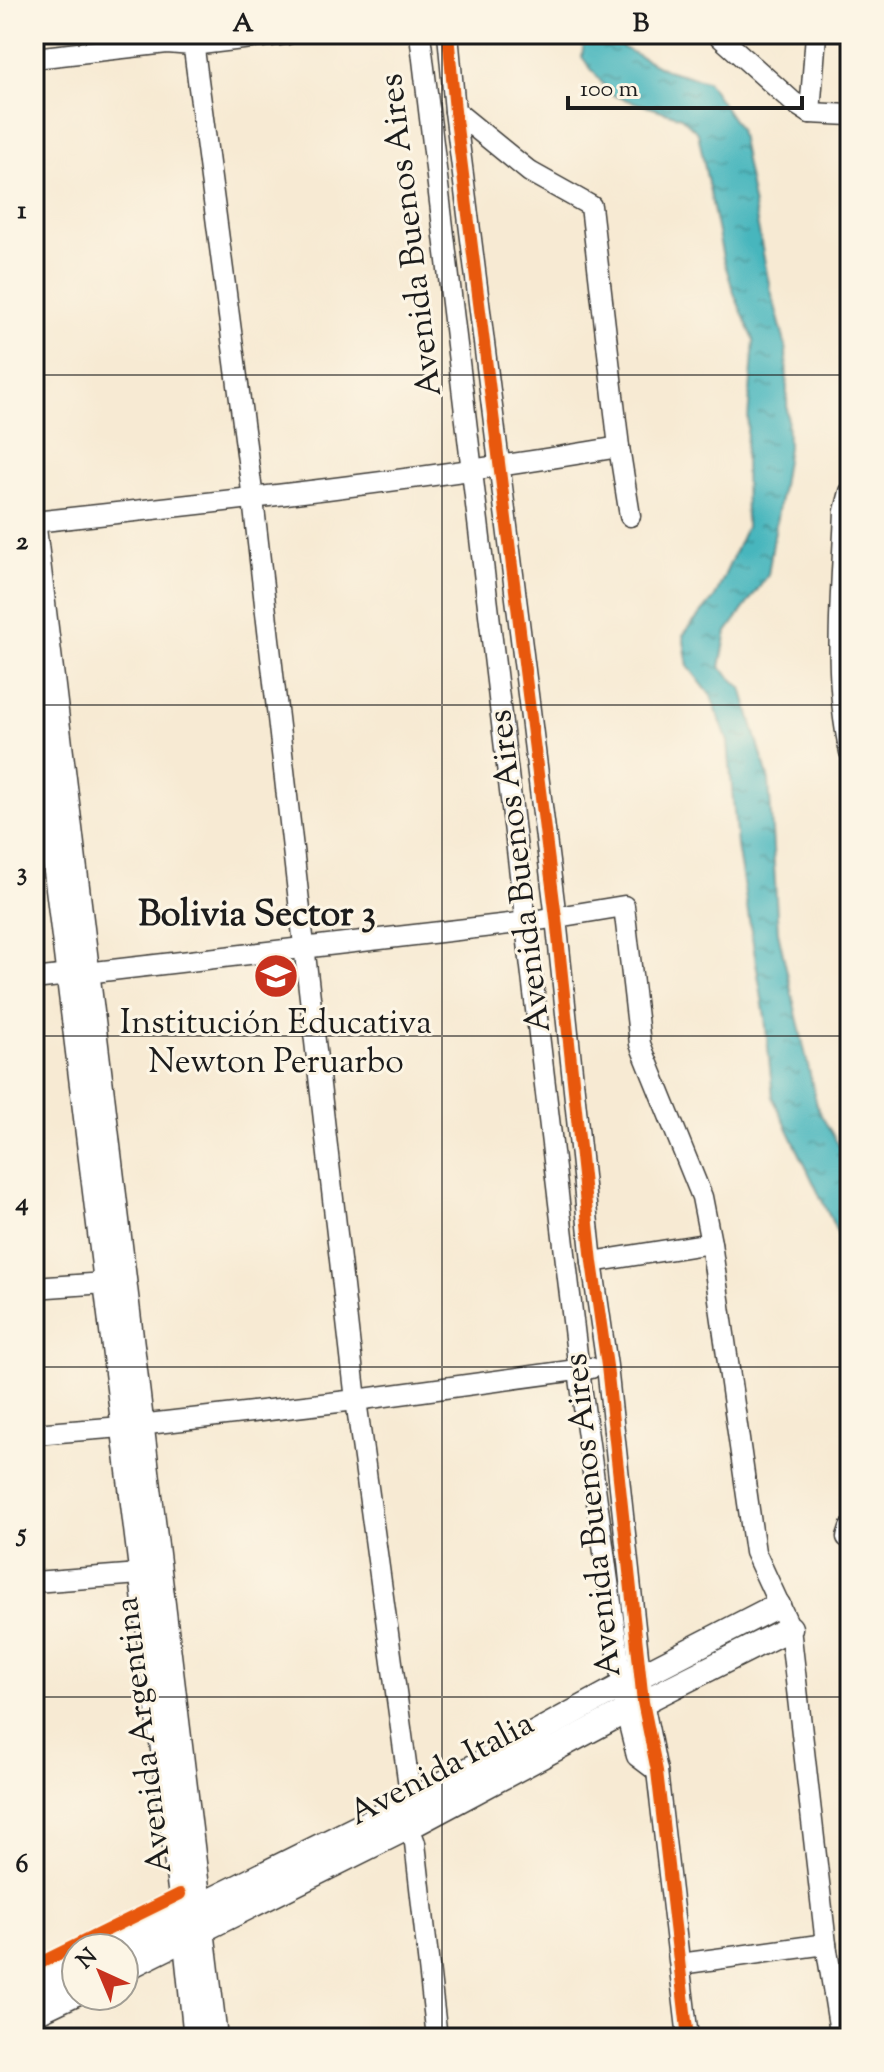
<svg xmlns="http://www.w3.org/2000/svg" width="884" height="2072" viewBox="0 0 884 2072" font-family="'Sorts Mill Goudy',serif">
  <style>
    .water { fill: url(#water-ripples); stroke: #31696c; stroke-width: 2 }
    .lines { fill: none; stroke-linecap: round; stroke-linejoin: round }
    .stream { stroke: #46b6bd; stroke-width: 5 }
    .minor-casing { stroke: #3d3b37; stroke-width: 23 }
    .major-casing { stroke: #3d3b37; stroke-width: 27 }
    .minor { stroke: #fff; stroke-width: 20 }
    .major { stroke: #fff; stroke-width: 24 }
    .cycleway-casing { stroke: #fcf5e5; stroke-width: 17 }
    .cycleway { stroke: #e8590c; stroke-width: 12 }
    .grid { fill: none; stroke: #1c1c1c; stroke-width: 2; stroke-opacity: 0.55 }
    .labels { text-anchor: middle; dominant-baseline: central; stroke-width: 6; stroke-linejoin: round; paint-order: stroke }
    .street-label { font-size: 34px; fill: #1c1c1c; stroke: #fcf5e5 }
    .poi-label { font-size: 34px; fill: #1c1c1c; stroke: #fcf5e5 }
    .neighbourhood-label { font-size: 36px; font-weight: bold; fill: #1c1c1c; stroke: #fcf5e5 }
    .neatline { fill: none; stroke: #1c1c1c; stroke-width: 3 }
    .grid-label { font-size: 26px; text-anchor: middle; font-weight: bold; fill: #1c1c1c }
  </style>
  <defs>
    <pattern id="water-ripples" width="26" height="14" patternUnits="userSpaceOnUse" patternTransform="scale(2)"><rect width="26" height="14" fill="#46b6bd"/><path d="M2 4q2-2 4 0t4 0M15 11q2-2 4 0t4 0" fill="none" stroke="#3a9399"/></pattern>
  </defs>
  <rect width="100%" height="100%" fill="#fcf5e5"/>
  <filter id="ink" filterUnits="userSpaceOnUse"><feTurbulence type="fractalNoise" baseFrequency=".0125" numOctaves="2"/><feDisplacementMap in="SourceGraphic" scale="16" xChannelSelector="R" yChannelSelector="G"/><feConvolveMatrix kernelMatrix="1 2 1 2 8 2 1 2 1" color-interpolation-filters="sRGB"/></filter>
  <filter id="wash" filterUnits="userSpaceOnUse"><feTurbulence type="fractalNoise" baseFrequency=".006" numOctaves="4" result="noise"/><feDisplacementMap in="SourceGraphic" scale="32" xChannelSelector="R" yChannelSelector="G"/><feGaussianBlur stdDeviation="1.8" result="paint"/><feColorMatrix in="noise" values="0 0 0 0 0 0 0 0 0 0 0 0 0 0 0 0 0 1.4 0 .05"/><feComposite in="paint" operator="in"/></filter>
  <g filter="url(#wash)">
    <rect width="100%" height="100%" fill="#f7ead3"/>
    <path class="water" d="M585 34H619L622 47 666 70 707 81 739 129 768 279 786 347 788 447 768 575 727 632 720 667 742 688 769 781 778 932 818 1110 850 1164V1259L773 1098 765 1017 737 846 728 742 711 696 688 666 683 635 715 597 746 527 745 460 754 340 735 296 723 258 698 133 681 117 611 95 582 57Z"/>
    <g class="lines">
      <path class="stream" d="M584 34V44L587 48"/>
    </g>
  </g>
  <g filter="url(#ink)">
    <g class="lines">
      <g class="minor-casing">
        <g id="minor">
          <path d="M192 34 253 499 356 1400 411 1801"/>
          <path d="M420 34 579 1371 626 1712 637 1756 657 1771"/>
          <path d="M448 34 455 111 556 918 592 1262 607 1366 643 1702 657 1771 688 2038"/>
          <path d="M717 34 793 102 810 113 850 115"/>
          <path d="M34 58 167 43 192 45 287 34"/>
          <path d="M455 111 530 172 591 206 619 447 630 516"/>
          <path d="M810 113 816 34"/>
          <path d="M850 492 845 511C842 591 832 673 850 752"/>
          <path d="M34 522C230 501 425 480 619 447"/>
          <path d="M34 979 527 922 624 906 640 1044 702 1197 711 1243 755 1552 790 1628 826 1944 841 2038"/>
          <path d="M592 1262 711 1243"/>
          <path d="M34 1288 105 1283"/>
          <path d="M34 1434 122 1427 356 1400 591 1368"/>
          <path d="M847 1537 850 1528"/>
          <path d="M34 1582 140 1574"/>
          <path d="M409 1827 415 1843 437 2038"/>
          <path d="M34 1952 40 1985"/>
          <path d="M680 1964 826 1944"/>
        </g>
      </g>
      <g class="major-casing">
        <g id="major">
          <path d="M34 528 215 2038"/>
          <path d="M34 691 183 1914 196 2038"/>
          <path d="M115 1948 411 1801 640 1676 778 1605"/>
          <path d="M124 1969 409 1827 643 1702 790 1628"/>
          <path d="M34 1988 76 1967"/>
          <path d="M34 2013 76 1993"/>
        </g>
      </g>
      <use href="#minor" class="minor"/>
      <use href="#major" class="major"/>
      <g class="cycleway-casing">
        <g id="cycleway">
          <path d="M448 34 455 111 556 918 592 1262 607 1366 643 1702 657 1771 688 2038"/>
          <path d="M34 1966 180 1894"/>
        </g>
      </g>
      <use href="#cycleway" class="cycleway"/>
    </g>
  </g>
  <path class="grid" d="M442 34V2038M34 375H850M34 705H850M34 1036H850M34 1367H850M34 1697H850"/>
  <defs>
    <g id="school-disc" transform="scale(2.3)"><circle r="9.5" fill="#c8321e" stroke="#fcf5e5"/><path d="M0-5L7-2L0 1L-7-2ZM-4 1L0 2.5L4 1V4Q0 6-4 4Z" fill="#fff"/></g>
  </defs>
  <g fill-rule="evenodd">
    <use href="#school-disc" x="276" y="976"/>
  </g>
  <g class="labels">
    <g class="street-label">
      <text transform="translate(412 235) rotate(-97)">Avenida Buenos Aires</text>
      <text transform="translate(521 871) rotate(-97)">Avenida Buenos Aires</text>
      <text transform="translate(594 1515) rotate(-96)">Avenida Buenos Aires</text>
      <text transform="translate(145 1735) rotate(-97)">Avenida Argentina</text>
      <text transform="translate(442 1770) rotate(-28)">Avenida Italia</text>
    </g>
    <g class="poi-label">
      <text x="276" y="1024">Institución Educativa<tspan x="276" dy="39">Newton Peruarbo</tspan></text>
    </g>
    <g class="neighbourhood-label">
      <text x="257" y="916">Bolivia Sector 3</text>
    </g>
  </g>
  <rect width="884" height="2072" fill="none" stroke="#fcf5e5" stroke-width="88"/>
  <g transform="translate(100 1972) rotate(316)"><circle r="38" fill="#fcf5e5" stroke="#a29e95" stroke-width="2"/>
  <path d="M0-6L14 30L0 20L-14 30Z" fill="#c8321e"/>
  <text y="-12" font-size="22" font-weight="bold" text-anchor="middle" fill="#1c1c1c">N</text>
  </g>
  <path d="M568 96v12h234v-12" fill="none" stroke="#1c1c1c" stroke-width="4"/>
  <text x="580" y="96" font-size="24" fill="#1c1c1c" stroke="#fcf5e5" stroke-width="6" paint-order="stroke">100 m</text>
  <rect x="44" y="44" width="796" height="1984" class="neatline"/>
  <g class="grid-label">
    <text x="243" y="31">A</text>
    <text x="641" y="31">B</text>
    <text x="22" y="218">1</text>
    <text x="22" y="549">2</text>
    <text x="22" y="880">3</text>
    <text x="22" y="1210">4</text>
    <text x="22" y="1541">5</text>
    <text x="22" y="1872">6</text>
  </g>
</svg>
